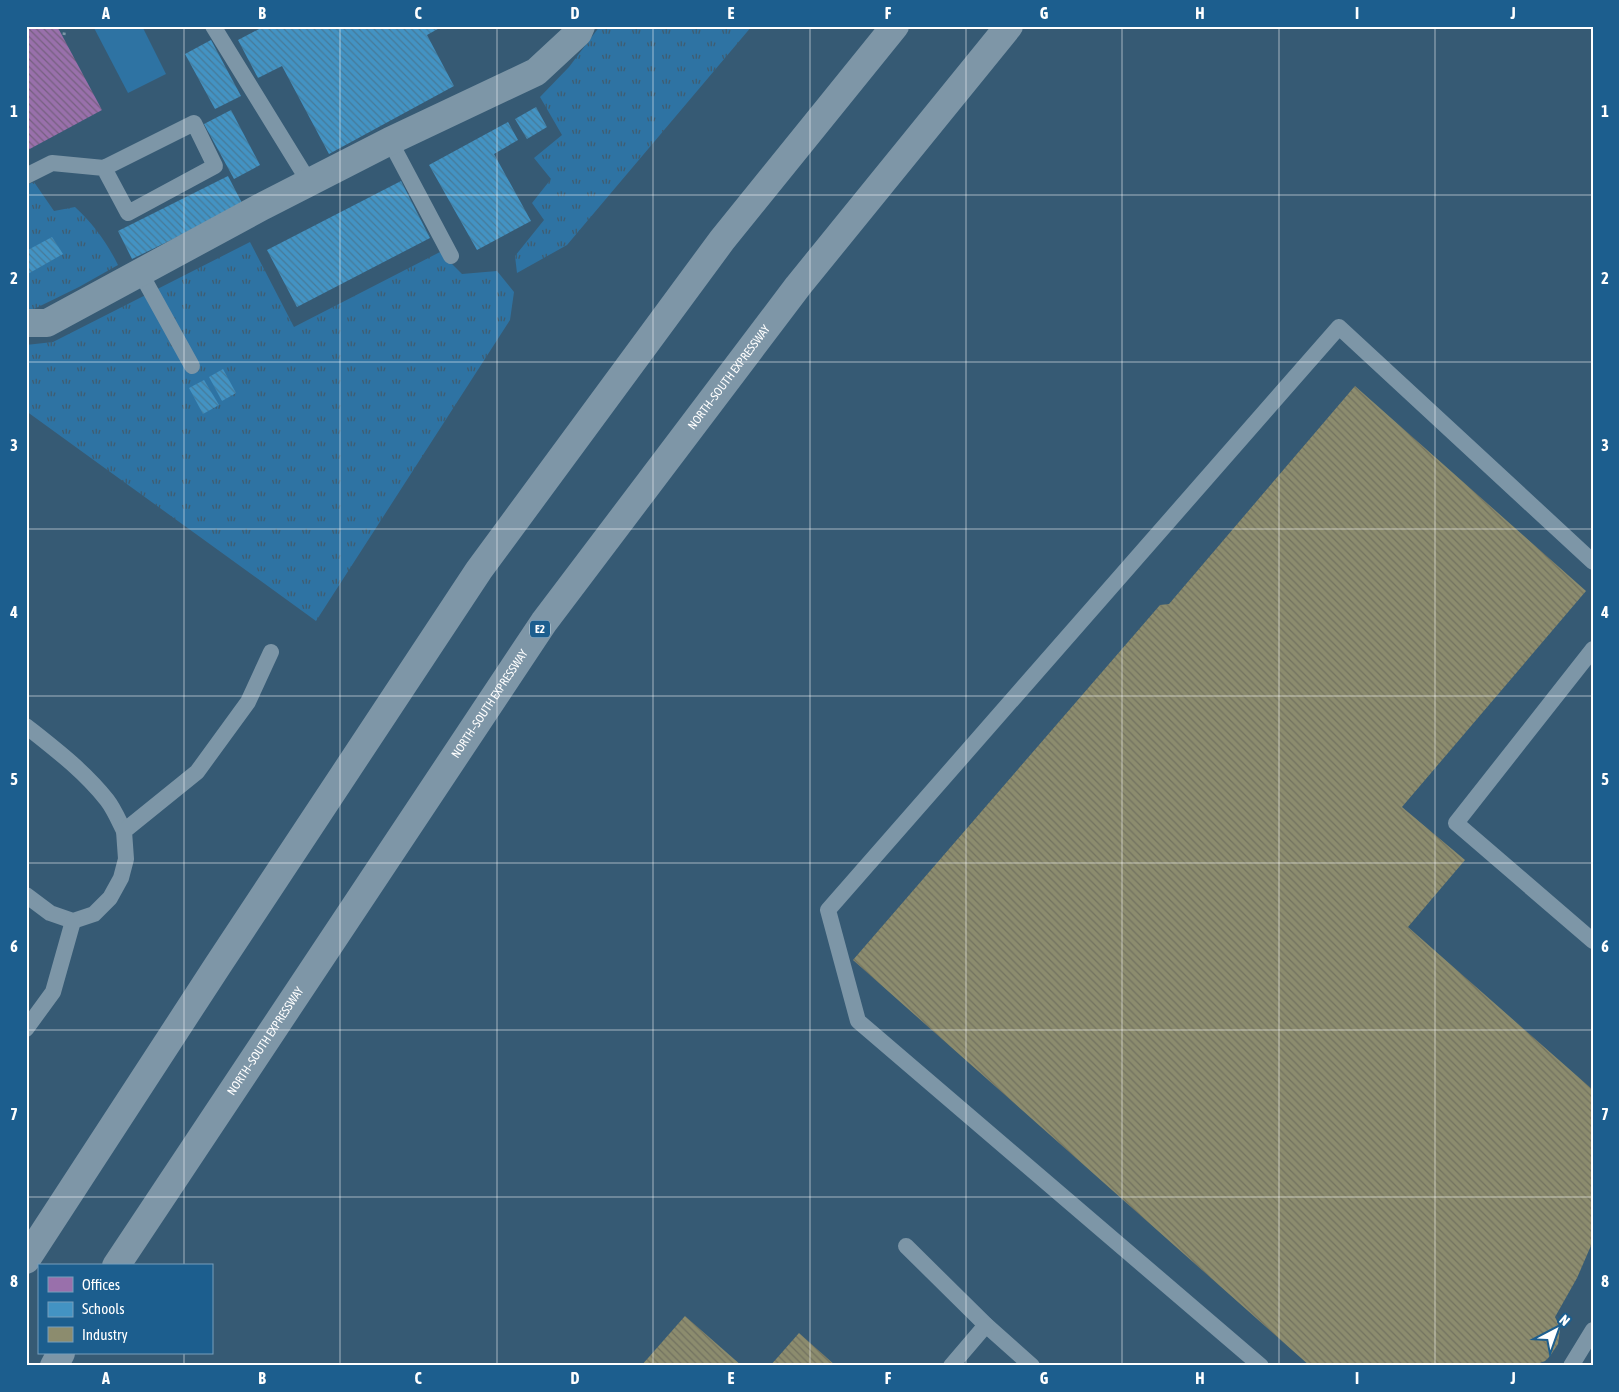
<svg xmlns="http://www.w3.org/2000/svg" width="1619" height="1392" viewBox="0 0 1619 1392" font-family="'Asap Condensed',sans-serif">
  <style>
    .grass { fill: url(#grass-tufts) }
    .garden { fill: #2e73a3 }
    .offices { fill: url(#offices-back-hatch) }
    .schools { fill: url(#schools-back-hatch) }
    .industry { fill: url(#industry-back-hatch) }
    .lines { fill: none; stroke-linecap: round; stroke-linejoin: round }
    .path { stroke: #7d96a7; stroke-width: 3; stroke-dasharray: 2.5 4; stroke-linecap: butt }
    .lane { stroke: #7d96a7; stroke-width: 16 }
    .street { stroke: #7d96a7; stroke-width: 28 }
    .highway { stroke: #7e96a7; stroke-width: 28 }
    .grid { fill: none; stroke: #fff; stroke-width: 1; stroke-opacity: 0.55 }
    .labels { text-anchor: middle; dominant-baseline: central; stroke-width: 5; stroke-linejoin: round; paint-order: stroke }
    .shield { fill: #1c5e8e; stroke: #bbcfdd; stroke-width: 1 }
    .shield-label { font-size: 11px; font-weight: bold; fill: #fff }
    .street-label { font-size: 12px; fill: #fff; stroke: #1c5e8e }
    .neatline { fill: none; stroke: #fff; stroke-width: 2 }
    .grid-label { font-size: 16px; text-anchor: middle; font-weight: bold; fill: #fff }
  </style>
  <defs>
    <pattern id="grass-tufts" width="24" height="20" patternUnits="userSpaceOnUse" patternTransform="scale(1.25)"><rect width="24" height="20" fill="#2e73a3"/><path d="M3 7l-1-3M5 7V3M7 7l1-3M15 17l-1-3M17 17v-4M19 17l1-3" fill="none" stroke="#405c6f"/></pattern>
    <pattern id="offices-back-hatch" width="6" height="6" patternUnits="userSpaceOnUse" patternTransform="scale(1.25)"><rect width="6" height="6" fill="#9970ab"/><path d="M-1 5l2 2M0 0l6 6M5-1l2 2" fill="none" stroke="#766080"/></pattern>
    <pattern id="schools-back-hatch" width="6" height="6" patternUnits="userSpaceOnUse" patternTransform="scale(1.25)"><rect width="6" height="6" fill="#4393c3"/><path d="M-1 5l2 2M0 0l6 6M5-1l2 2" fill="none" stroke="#467a99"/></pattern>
    <pattern id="industry-back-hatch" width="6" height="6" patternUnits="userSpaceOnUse" patternTransform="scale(1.25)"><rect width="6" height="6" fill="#8c8c6e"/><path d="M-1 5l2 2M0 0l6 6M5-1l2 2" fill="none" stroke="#727260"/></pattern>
  </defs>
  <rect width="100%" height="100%" fill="#365a74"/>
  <g class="grass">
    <path d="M600 26H752L567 245 517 273 515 256 544 220 532 203 551 179 534 158 562 135 540 97 569 67Z"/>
    <path d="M34 182 54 211 75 207C94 225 106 241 118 265L79 287 34 309 26 311V185Z"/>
    <path d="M250 242 294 327 440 252 462 274 497 271 514 292 510 320 316 621 26 411V345L53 342Z"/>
  </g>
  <path class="garden" d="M93 26H142L166 74 128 93Z"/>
  <path class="offices" d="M26 26H57L102 110 26 151Z"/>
  <g class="schools">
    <path d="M260 26H443L427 35 454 86 329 154 282 66 258 78 238 40 261 28Z"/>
    <path d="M211 40 241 96 215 109 185 54Z"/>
    <path d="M536 107 547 127 527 139 515 119Z"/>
    <path d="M231 110 260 165 234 179 204 124Z"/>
    <path d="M508 122 518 140 494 154 531 221 477 250 429 165Z"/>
    <path d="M228 176 243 205 132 259 118 231Z"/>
    <path d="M401 181 430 238 297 307 267 250Z"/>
    <path d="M52 237 63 254 26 275V251Z"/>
    <path d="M223 369 236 393 222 401 209 377Z"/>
    <path d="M204 380 219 405 203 414 189 388Z"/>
  </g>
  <g class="industry">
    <path d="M1355 386 1586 591 1402 807 1465 860 1408 927 1593 1090V1241L1577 1278 1555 1317 1558 1323 1560 1330 1558 1344 1550 1356 1545 1361 1537 1364 1526 1366 1514 1365 1513 1366H1310L853 960 1160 605 1169 604Z"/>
    <path d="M685 1316 742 1366H641Z"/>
    <path d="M799 1333 836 1366H770Z"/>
  </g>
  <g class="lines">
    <path class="path" d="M64 35 65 26"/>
    <g class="lane">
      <path d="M213 26 309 182"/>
      <path d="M390 141 451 256"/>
      <path d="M26 176 52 163 104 168 194 123 215 166 128 213 104 168"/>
      <path d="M140 272 192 366"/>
      <path d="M1593 649 1456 823 1593 941"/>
      <path d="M26 726C55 749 84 771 107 800 114 809 119 821 124 831"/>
      <path d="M26 895 50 913 73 921 94 914 110 898 121 878 126 859 124 831 197 772 248 702 271 652"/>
      <path d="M26 1029 53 992 73 921"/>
      <path d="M906 1246 986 1325 1032 1366"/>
      <path d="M951 1366 986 1325"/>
      <path d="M1261 1366 858 1021 828 910 1339 327 1593 562"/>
      <path d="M1571 1366 1593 1330"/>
    </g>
    <path class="street" d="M26 323H47L263 206 390 141 536 72 578 33 581 26"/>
    <g class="highway">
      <path d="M26 1260 218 965 479 570 722 240 895 26"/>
      <path id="s1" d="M116 1266 544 622 798 286 1009 26"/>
      <path d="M54 1366 61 1353"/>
    </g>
  </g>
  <path class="grid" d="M184 26V1266M340 26V1366M497 26V1366M653 26V1366M810 26V1366M966 26V1366M1122 26V1366M1279 26V1366M1435 26V1366M26 195H1593M26 362H1593M26 529H1593M26 696H1593M26 863H1593M26 1030H1593M26 1197H1593M184 1353V1366"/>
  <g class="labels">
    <rect class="shield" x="530" y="620.5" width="20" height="17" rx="4"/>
    <g class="shield-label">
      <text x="540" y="629">E2</text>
    </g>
    <g class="street-label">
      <text stroke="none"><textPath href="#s1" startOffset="1080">NORTH–SOUTH EXPRESSWAY</textPath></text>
      <text stroke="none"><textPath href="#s1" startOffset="675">NORTH–SOUTH EXPRESSWAY</textPath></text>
      <text stroke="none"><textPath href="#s1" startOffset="270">NORTH–SOUTH EXPRESSWAY</textPath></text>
    </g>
  </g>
  <rect width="1619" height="1392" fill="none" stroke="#1c5e8e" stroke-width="55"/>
  <rect x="38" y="1264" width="175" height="90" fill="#1c5e8e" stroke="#779ebb"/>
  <rect x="48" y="1277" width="25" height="15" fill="#9970ab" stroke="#779ebb"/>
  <text x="82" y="1290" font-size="15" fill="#ffffff">Offices</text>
  <rect x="48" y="1302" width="25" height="15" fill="#4393c3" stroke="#779ebb"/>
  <text x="82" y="1314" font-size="15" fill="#ffffff">Schools</text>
  <rect x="48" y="1327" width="25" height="15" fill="#8c8c6e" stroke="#779ebb"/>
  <text x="82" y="1340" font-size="15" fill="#ffffff">Industry</text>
  <g transform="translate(1556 1330) rotate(41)" stroke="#1c5e8e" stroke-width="4" paint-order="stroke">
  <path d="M0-4L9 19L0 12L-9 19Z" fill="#ffffff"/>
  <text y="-8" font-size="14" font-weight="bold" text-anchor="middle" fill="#ffffff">N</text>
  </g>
  <rect x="28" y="28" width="1564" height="1336" class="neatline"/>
  <g class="grid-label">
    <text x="106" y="19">A</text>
    <text x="262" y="19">B</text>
    <text x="418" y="19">C</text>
    <text x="575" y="19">D</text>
    <text x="731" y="19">E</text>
    <text x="888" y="19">F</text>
    <text x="1044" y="19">G</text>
    <text x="1200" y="19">H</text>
    <text x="1357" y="19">I</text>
    <text x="1513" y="19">J</text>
    <text x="14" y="117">1</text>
    <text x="1605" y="117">1</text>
    <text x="14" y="284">2</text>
    <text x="1605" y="284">2</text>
    <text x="14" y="451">3</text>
    <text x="1605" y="451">3</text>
    <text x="14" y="618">4</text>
    <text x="1605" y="618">4</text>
    <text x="14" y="785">5</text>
    <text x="1605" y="785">5</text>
    <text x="14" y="952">6</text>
    <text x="1605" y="952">6</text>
    <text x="14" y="1120">7</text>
    <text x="1605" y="1120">7</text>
    <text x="14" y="1287">8</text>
    <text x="1605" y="1287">8</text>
    <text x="106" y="1384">A</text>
    <text x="262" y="1384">B</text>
    <text x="418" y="1384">C</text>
    <text x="575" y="1384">D</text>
    <text x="731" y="1384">E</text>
    <text x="888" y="1384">F</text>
    <text x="1044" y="1384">G</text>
    <text x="1200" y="1384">H</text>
    <text x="1357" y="1384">I</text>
    <text x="1513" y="1384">J</text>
  </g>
</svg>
